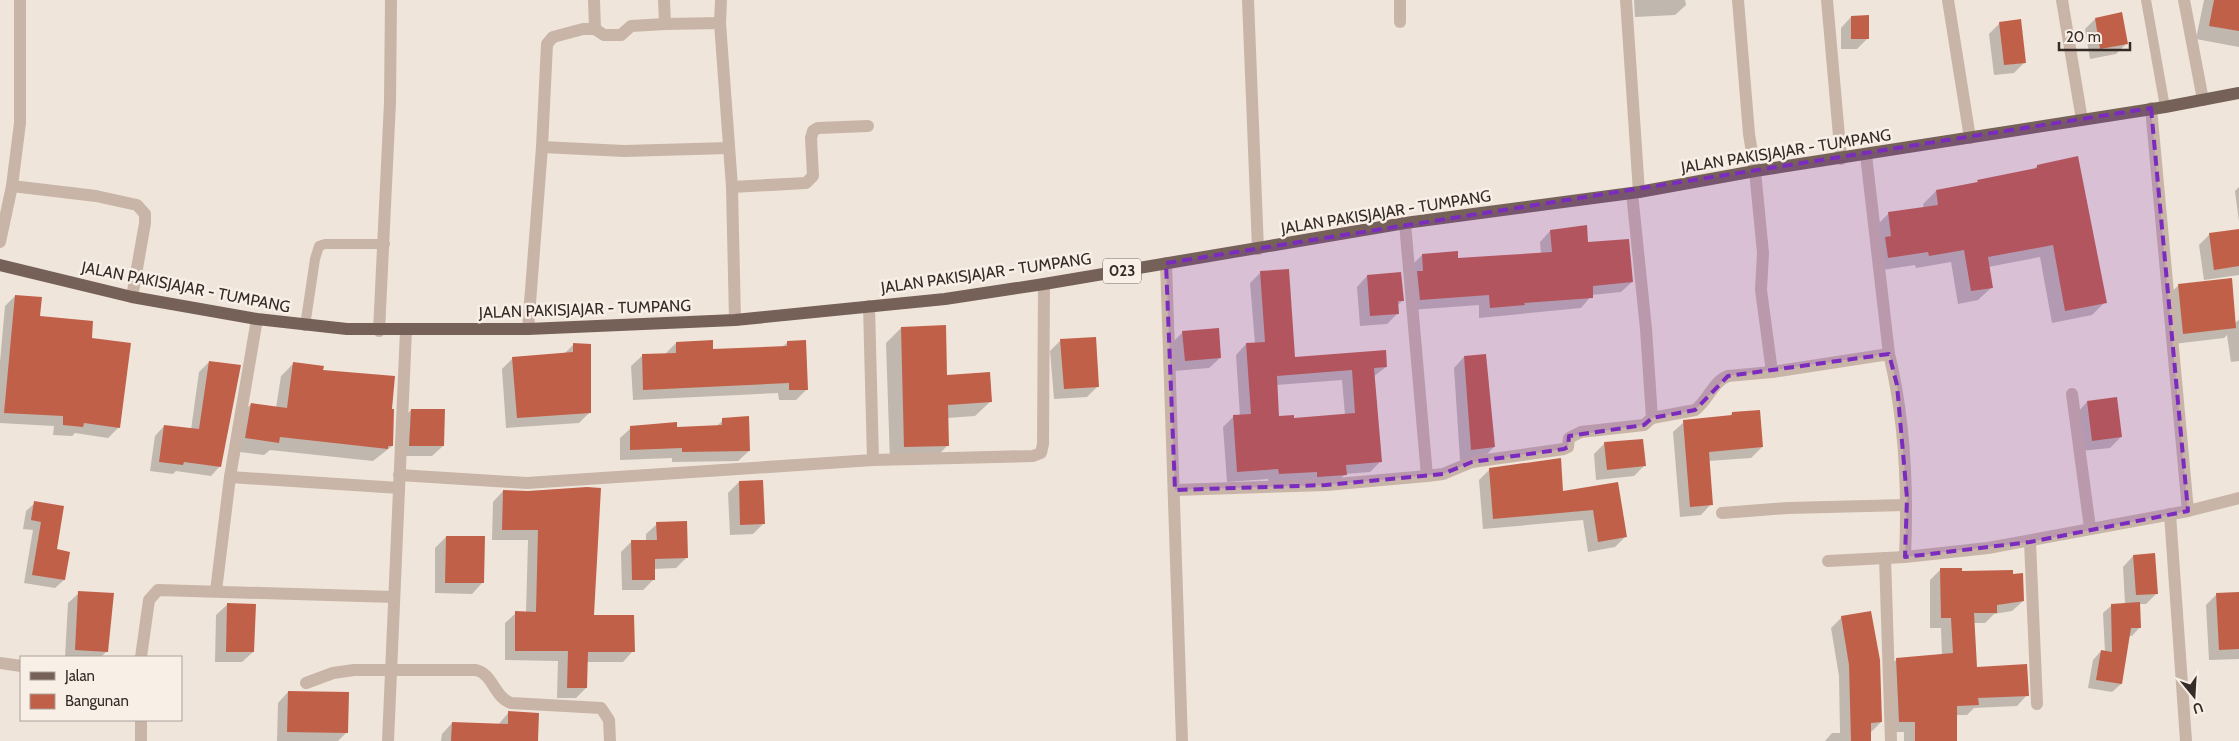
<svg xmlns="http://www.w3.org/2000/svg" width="2239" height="741" viewBox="0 0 2239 741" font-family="Cabin,sans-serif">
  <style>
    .shadow { fill: #0003; fill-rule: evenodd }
    .building { fill: #c16048; fill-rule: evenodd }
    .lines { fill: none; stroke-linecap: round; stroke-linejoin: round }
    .lane { stroke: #c8b5a7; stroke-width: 10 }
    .street { stroke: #c8b5a7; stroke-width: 12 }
    .primary { stroke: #766159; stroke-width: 12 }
    .marked { fill: #7b2cbf; fill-opacity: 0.2; stroke: #7b2cbf; stroke-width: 4; stroke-dasharray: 10 6; stroke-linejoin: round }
    .labels { text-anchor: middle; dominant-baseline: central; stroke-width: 5; stroke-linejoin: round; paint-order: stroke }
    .shield { fill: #f8efe7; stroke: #706661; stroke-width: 1 }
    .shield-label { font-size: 15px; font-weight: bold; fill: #352b27 }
    .street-label { font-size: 16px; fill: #352b27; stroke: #f8efe7 }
  </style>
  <rect width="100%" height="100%" fill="#f0e5db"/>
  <g class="shadow">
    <path d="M1634 0H1685L1686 5 1675 15 1635 17Z"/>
    <path d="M2204 0H2239V47L2196 39Z"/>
    <path d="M1851 17 1868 38 1857 49H1841V28Z"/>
    <path d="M2095 19 2127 43 2116 54 2090 59 2085 29Z"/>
    <path d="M2000 23 2025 62 2014 73 1994 75 1989 34Z"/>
    <path d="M2037 166 2105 302 2092 315 2052 323 2040 257 1988 267 1992 287 1978 300 1958 304 1951 262 1916 268 1915 265 1876 271V226L1889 213 1924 208 1923 204 1936 191 2033 170Z"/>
    <path d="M2239 187V222L2235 191Z"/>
    <path d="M2239 230V275L2204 280 2199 245 2210 234Z"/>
    <path d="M1550 231 1587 243 1632 282 1621 292 1592 295 1581 308 1479 318V305L1410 310 1411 266 1422 255 1457 259 1541 254 1540 242Z"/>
    <path d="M1261 272 1294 358 1386 367 1373 377 1380 462 1370 472 1345 474 1335 485 1269 484 1268 479 1227 482 1223 427 1234 416H1240L1236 355 1246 344H1255L1250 283ZM1342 380 1345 415 1293 420 1278 417 1276 385Z"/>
    <path d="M1367 276 1402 301 1397 306 1398 313 1387 324 1360 326 1357 287Z"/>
    <path d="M2179 285 2234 323 2239 320V361L2231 362 2227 335 2224 338 2173 344 2168 295Z"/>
    <path d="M15 296 39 317 90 339 119 427 108 438 75 433 72 436 53 435 54 426 0 423V362L5 306Z"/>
    <path d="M901 328 946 377 991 401 975 416 947 418 948 445 933 460 890 462 886 343Z"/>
    <path d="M1183 332 1220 358 1209 368 1174 371 1172 343Z"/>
    <path d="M1061 340 1098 386 1087 397 1054 399 1050 351Z"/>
    <path d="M788 342 807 389 796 400H779L778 393 633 400 631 366 642 356 665 354 676 343 712 350 782 347Z"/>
    <path d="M573 345 590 412 579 423 506 428 502 369 513 358 564 354Z"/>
    <path d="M1464 357 1494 447 1483 458 1460 460 1454 368Z"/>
    <path d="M209 362 220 466 211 476 176 471 173 474 150 471 155 436 164 426 191 430 199 372Z"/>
    <path d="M294 363 322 372 390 410 392 446 373 461 270 450 264 455 232 451 238 417 251 404 276 408 281 376Z"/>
    <path d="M2087 402 2121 437 2110 448 2081 451 2077 413Z"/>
    <path d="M411 410 443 446 432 456H399L400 421Z"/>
    <path d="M1732 413 1762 447 1751 458 1708 461 1711 504 1701 515 1680 517 1673 432 1684 422 1729 417Z"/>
    <path d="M723 420 749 451 738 461 672 462V458L620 460V438L631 428 716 427Z"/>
    <path d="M1605 443 1644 466 1634 476 1596 480 1594 454Z"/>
    <path d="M1490 469 1562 492 1617 483 1625 537 1615 547 1588 552 1583 520 1483 529 1479 480Z"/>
    <path d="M739 482 764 523 753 534 730 535 728 493Z"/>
    <path d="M503 491 528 492 593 617 633 651 623 662H586V688L576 698H557L558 661 505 660V623L516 613H526L528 540H492L493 502Z"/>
    <path d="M35 503 56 550 64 580 55 588 24 583 33 530 23 529 26 511Z"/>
    <path d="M657 524 687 557 676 568 653 569 654 579 643 590H622L621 552 632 541H646V534Z"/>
    <path d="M446 537 482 583 472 594 435 593V548Z"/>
    <path d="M2133 556 2157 593 2146 604H2139L2140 627 2132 636H2128L2121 684 2112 692 2088 688 2093 660 2101 651 2105 652 2103 613 2112 605 2125 604 2123 567Z"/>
    <path d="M1940 570 1961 572 2023 601 2012 611 1994 614 1985 623H1974L1976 669 2027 695 2017 706 1974 708 1967 715H1956V741H1904V732H1888L1886 670 1897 659 1942 655 1941 628H1930V580Z"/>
    <path d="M79 593 107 651 101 657H65L68 603Z"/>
    <path d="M2239 593V659L2209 660 2206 605 2217 594Z"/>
    <path d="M227 605 253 652 242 662H215L216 615Z"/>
    <path d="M1842 617 1881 722 1870 733V741H1825L1832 733H1840L1839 676 1831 628Z"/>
    <path d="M288 692 347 732 338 741H277L278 703Z"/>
    <path d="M509 712 537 741H441L442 734 452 723 498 725Z"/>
  </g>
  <g class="building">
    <path d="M2214 0H2239V31L2209 26Z"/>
    <path d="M2122 12 2128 44 2100 49 2095 18Z"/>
    <path d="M1869 15V39H1851V16Z"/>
    <path d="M2021 19 2026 63 2004 65 1999 22Z"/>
    <path d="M2078 156 2107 303 2065 311 2053 245 1988 257 1993 288 1971 291 1964 250 1929 256 1928 252 1888 258 1885 237 1891 236 1888 212 1938 205 1936 190 1978 182 1977 180 2037 168V165Z"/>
    <path d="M1587 225 1588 242 1629 239 1633 282 1593 286V298L1524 303 1525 305 1490 308 1489 295 1420 300 1417 271H1423L1422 254 1458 251V258L1552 252 1550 230Z"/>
    <path d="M2239 229V266L2214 270 2209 233Z"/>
    <path d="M1289 269 1295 357 1386 350 1387 367 1374 368 1382 462 1346 465 1347 475 1317 477V472L1279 474 1278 469 1237 472 1233 415 1251 414 1246 343 1265 342 1260 271ZM1352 370 1355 413 1294 418V415L1279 416 1277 376Z"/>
    <path d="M1401 272 1404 301H1398L1399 314 1370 316 1367 275Z"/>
    <path d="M2232 278 2236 328 2183 334 2178 284Z"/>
    <path d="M15 295 42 297 40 316 93 321 92 338 131 343 120 428 84 423 83 427 63 425V416L4 413Z"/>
    <path d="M946 325 947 375 990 372 992 402 948 405 949 446 904 447 901 327Z"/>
    <path d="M1219 328 1221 358 1185 361 1182 331Z"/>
    <path d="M1096 337 1099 387 1064 389 1060 339Z"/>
    <path d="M713 340V349L787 346V341L806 340 808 390H789V383L643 390 642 354 676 353V342Z"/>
    <path d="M573 343 591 344V413L517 418 512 357 573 352Z"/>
    <path d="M1486 354 1495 447 1471 450 1464 356Z"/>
    <path d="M209 361 241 365 221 467 184 462 183 465 159 462 164 425 199 429Z"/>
    <path d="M293 362 324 366 323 370 395 376 392 409H394L393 446H388V449L280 437 279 443 245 438 251 403 287 408Z"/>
    <path d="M2117 397 2122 437 2092 441 2087 401Z"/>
    <path d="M411 409H445L444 446H409Z"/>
    <path d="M1760 410 1763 447 1709 452 1713 505 1690 507 1683 420 1732 415V412Z"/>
    <path d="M749 416 750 451 682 452V448L630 450V426L677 422V427L722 425V418Z"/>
    <path d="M1643 439 1646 466 1607 470 1604 442Z"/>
    <path d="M1561 458 1563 491 1618 482 1627 537 1598 542 1593 510 1493 519 1489 468Z"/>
    <path d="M763 480 765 524 740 525 739 481Z"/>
    <path d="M587 487 601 488 594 615H634L635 652H588L587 688H567L568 651H515V611L536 612 538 530H502L503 490 528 491Z"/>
    <path d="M34 501 64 506 57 549 70 552 65 580 32 575 41 522 31 520Z"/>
    <path d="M687 521 688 558 655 559V580H632L631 540H657L656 522Z"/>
    <path d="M446 536H485L484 583H445Z"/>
    <path d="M2155 553 2158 594 2136 595 2133 555Z"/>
    <path d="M1940 568H1962V571L2013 570V574L2023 573 2024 601 1997 605V613H1974L1977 667 2027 664 2029 696 1978 698 1979 705 1957 706V741H1915V722H1899L1896 658 1953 653 1951 618H1941Z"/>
    <path d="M78 591 114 593 108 652 75 650Z"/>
    <path d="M2239 592V649L2219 650 2216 593Z"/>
    <path d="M2140 602 2141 628H2131L2122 684 2096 680 2101 650 2112 652 2111 604Z"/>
    <path d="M227 603 256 604 254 652H226Z"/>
    <path d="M1871 611 1880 660 1882 722 1871 723V741H1851L1849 665 1841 616Z"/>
    <path d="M288 691 349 692 348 733 287 732Z"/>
    <path d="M508 711 539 713 538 741H451L452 722 508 724Z"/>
  </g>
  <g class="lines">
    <g class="lane">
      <path d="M2146 0 2165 107"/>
      <path d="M305 326 315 259 319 246 325 244H385"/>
    </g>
    <g class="street">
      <path d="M664 0 665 24 720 23"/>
      <path d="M721 0 720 23 732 187 735 320"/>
      <path d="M1248 0 1258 249"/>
      <path d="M1626 0 1639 192"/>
      <path d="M1738 0 1749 134 1755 171 1763 253 1761 290 1772 372"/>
      <path d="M1827 0 1841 159"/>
      <path d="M1948 0 1970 138"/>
      <path d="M2062 0 2082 120"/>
      <path d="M2184 0 2203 100"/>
      <path d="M1400 22V0"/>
      <path d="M595 29 604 35H621L631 26 665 24"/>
      <path d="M2151 108 2188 511"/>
      <path d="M542 147 624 151 729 148"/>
      <path d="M1866 155 1889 354C1905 419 1908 490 1905 557"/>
      <path d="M12 186 96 196 137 205 145 214V223L132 297"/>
      <path d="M732 187 806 183 813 176 811 138 813 131 818 128 868 126"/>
      <path d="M1632 193 1646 329 1652 418"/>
      <path d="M1405 223 1427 476"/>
      <path d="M0 242 12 186 20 123V0"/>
      <path d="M1166 263 1182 741"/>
      <path d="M869 306 873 460"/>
      <path d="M528 329 542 147 547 44 553 37 583 29H595L594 0"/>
      <path d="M379 331 390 102 391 0"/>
      <path d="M2072 394 2090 528"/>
      <path d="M399 475 527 483 873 460 1033 456 1041 453 1043 444 1044 284"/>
      <path d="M230 477 399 488"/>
      <path d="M1175 490 1326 485 1427 476 1443 474 1472 462 1564 449 1568 447 1569 438 1581 432 1644 425 1652 418 1695 410C1708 401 1713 381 1728 376L1772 372 1889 354"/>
      <path d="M1722 513 1788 508 1906 505"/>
      <path d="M2170 514 2186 741"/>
      <path d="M2030 542 2037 704"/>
      <path d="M1885 558 1891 741"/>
      <path d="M1828 561 1905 557 1988 548 2188 511 2239 498"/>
      <path d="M216 591 230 477 257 319"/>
      <path d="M141 657 149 600 158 590 394 597"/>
      <path d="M0 663 21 666"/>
      <path d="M306 683 333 673 354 670H476C493 674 494 697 511 703L601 708 609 720 610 741"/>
      <path d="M141 720V741"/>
      <path d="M388 741 406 330"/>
    </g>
    <path class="primary" d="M0 265 132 297 257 319 347 329H528L735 320 945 299 1044 284 1405 223 1639 192 1755 171 2165 107 2239 93"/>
  </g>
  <path class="marked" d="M2151 108 2188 511 2030 542 1905 557 1907 498 1897 385 1889 354 1728 376 1695 410 1652 418 1644 425 1569 436 1568 447 1564 449 1472 462 1443 474 1326 485 1175 490 1166 263Z"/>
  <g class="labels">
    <rect class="shield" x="1103" y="258.5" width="38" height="25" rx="4"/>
    <g class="shield-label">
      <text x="1122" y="271">023</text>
    </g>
    <g class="street-label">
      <text transform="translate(1786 151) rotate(-9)">JALAN PAKISJAJAR - TUMPANG</text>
      <text transform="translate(1386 212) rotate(-9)">JALAN PAKISJAJAR - TUMPANG</text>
      <text transform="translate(986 273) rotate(-8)">JALAN PAKISJAJAR - TUMPANG</text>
      <text transform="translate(186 287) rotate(11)">JALAN PAKISJAJAR - TUMPANG</text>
      <text transform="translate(585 309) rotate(-2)">JALAN PAKISJAJAR - TUMPANG</text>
    </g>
  </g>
  <rect x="20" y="656" width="162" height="65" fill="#f8efe7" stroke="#aaa19a"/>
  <rect x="30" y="672" width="25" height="8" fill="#766159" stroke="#aaa19a"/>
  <text x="65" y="681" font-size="15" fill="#352b27">Jalan</text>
  <rect x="30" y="694" width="25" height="15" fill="#c16048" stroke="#aaa19a"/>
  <text x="65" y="706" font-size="15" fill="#352b27">Bangunan</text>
  <g transform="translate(2194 696) rotate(162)" stroke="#f8efe7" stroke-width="4" paint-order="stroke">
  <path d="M0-4L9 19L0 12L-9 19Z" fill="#352b27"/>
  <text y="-8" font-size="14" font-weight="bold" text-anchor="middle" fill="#352b27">U</text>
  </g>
  <path d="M2059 42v8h71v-8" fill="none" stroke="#352b27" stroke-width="2.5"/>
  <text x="2066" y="42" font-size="15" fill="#352b27" stroke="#f8efe7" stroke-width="4" paint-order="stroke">20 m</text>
</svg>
